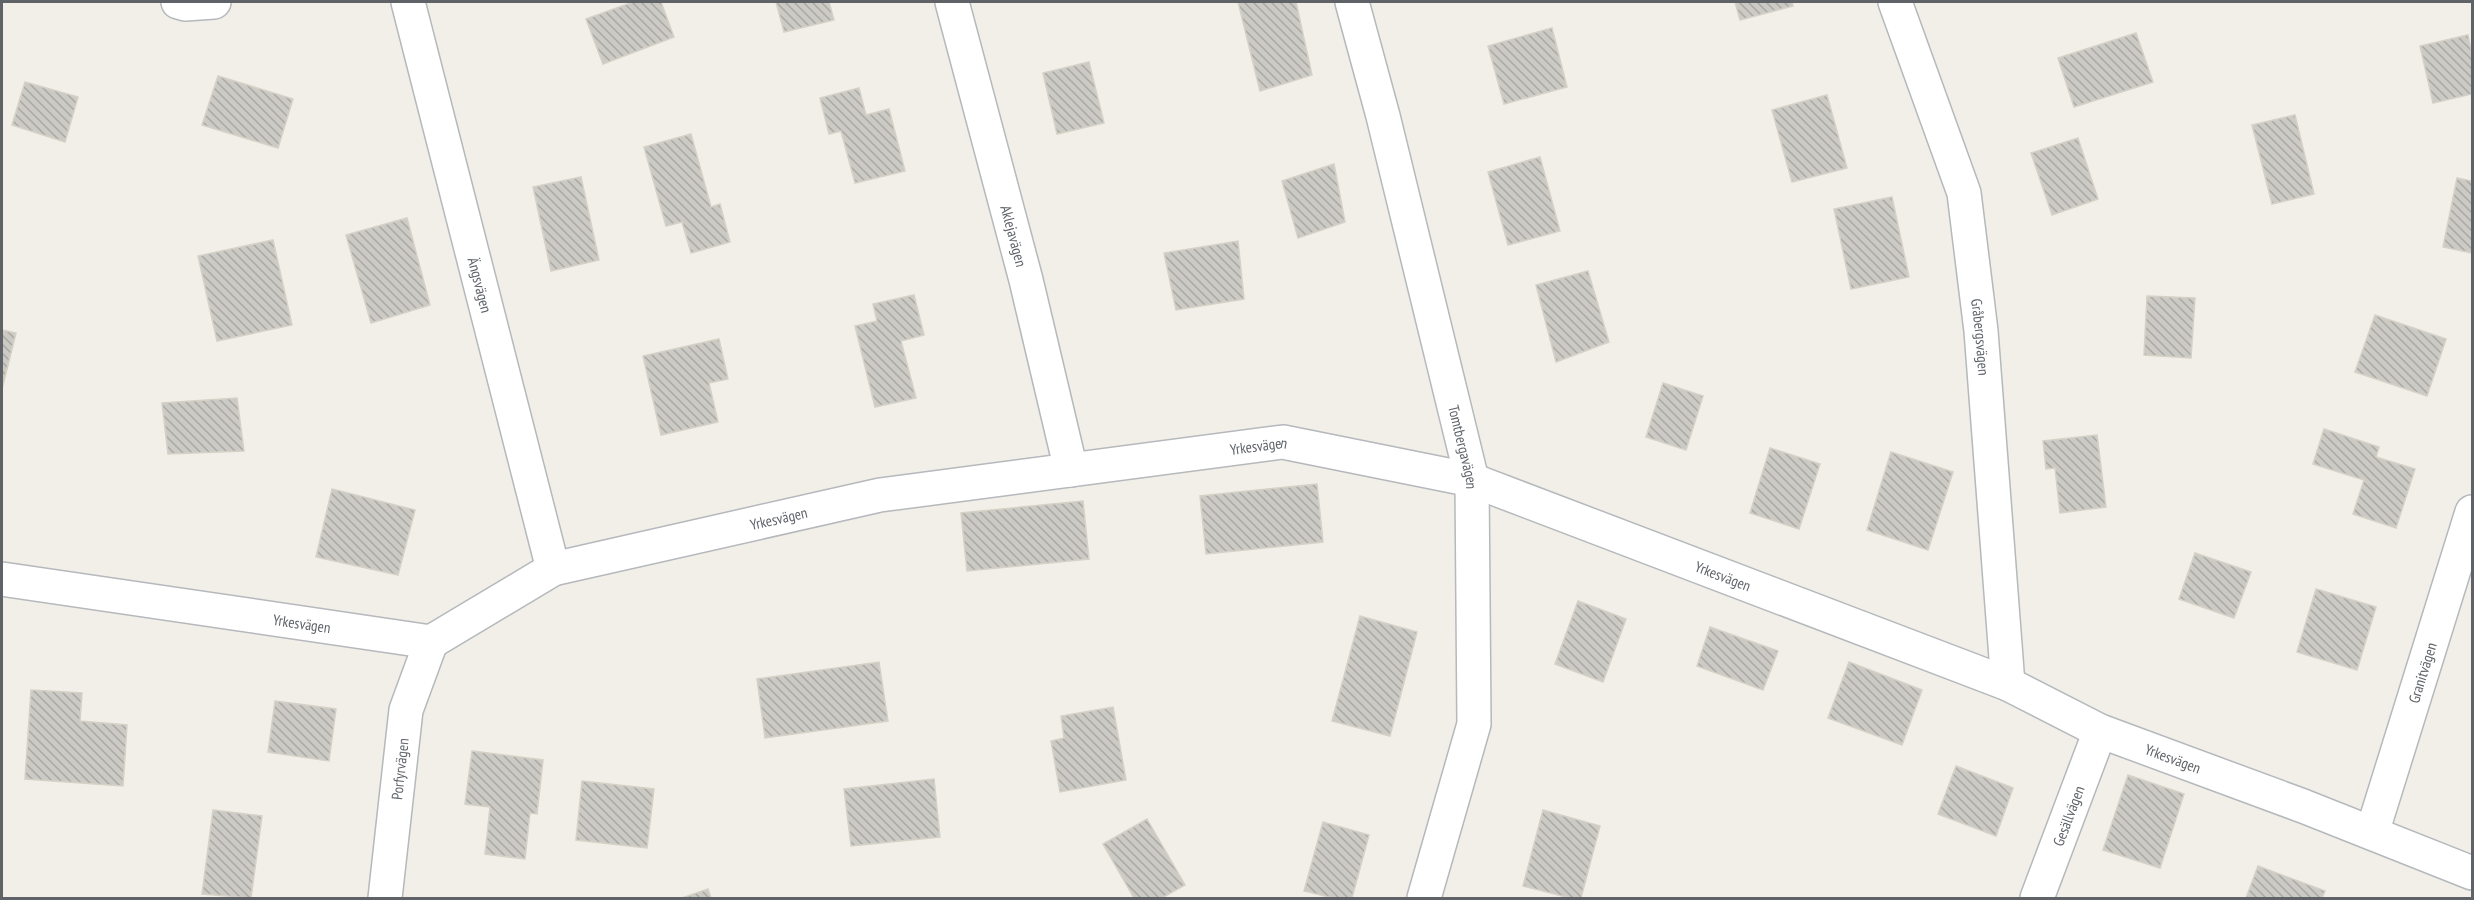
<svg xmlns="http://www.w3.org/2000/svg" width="2474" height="900" viewBox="0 0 2474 900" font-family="'PT Sans Narrow',sans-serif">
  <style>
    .building { fill: url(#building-back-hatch); stroke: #d6d1c6; stroke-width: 1.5 }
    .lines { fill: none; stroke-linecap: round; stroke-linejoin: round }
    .minor-casing { stroke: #b5b8bc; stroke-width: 36 }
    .minor { stroke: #fff; stroke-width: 33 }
    .labels { text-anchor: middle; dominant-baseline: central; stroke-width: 5; stroke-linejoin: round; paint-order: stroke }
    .street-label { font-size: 15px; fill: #5f6368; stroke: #fff }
  </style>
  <defs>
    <pattern id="building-back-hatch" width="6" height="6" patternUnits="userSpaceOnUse" patternTransform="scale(1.5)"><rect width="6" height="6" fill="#cccac5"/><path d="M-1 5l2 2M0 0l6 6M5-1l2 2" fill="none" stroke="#a9a8a4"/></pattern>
  </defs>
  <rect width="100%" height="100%" fill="#f1efe8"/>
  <g class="building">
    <path d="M633 2H661L674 37 603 64 586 19Z"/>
    <path d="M776 2H829L834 20 784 32Z"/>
    <path d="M1238 2H1296L1312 75 1260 91Z"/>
    <path d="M1735 2H1792L1793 6 1740 20Z"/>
    <path d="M1552 28 1567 87 1504 104 1488 46Z"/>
    <path d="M2136 33 2153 82 2074 107 2058 58Z"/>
    <path d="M2468 35 2472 54V94L2433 103 2420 46Z"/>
    <path d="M1089 62 1104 123 1057 134 1043 73Z"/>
    <path d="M218 76 293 99 278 148 202 125Z"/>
    <path d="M25 82 78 97 65 142 12 125Z"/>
    <path d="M859 88 866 115 889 109 905 171 855 183 841 131 829 134 820 98Z"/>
    <path d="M1827 95 1847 168 1792 182 1772 110Z"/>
    <path d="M2295 115 2314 194 2272 204 2252 125Z"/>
    <path d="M691 134 711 207 720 204 730 242 691 253 682 222 666 226 644 147Z"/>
    <path d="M2078 138 2098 199 2052 215 2031 153Z"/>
    <path d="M1540 157 1560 231 1508 245 1488 172Z"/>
    <path d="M1334 164 1345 222 1298 238 1282 181Z"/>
    <path d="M581 177 599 260 551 271 533 187Z"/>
    <path d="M2457 178 2472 181V253L2443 247Z"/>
    <path d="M1892 197 1909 277 1851 289 1834 209Z"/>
    <path d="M407 218 430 305 371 323 346 235Z"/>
    <path d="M273 240 292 325 217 341 198 256Z"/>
    <path d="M1238 241 1244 299 1176 310 1164 253Z"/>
    <path d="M1588 271 1609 342 1556 362 1536 285Z"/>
    <path d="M914 295 924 335 901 341 916 398 875 407 855 326 877 321 873 304Z"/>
    <path d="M2147 296 2195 298 2191 358 2144 355Z"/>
    <path d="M2375 315 2446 339 2427 396 2355 372Z"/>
    <path d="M2 330 16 333 2 389Z"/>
    <path d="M719 339 728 379 709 383 718 422 661 435 643 356Z"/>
    <path d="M1663 383 1703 396 1686 450 1646 437Z"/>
    <path d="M237 398 244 451 168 454 162 403Z"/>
    <path d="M2324 429 2379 447 2376 457 2415 469 2396 528 2353 514 2364 480 2313 464Z"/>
    <path d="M2097 435 2106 507 2060 513 2055 468 2046 469 2043 441Z"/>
    <path d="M1770 448 1820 464 1799 529 1750 513Z"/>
    <path d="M1891 452 1953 472 1928 550 1867 530Z"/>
    <path d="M1317 484 1323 542 1206 554 1200 496Z"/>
    <path d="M332 489 415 510 398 575 316 557Z"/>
    <path d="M1083 501 1089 559 967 571 961 513Z"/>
    <path d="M2195 553 2251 572 2234 618 2179 599Z"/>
    <path d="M2316 589 2376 607 2357 670 2297 652Z"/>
    <path d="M1578 601 1626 619 1603 682 1555 664Z"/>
    <path d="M1360 616 1417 632 1390 736 1332 721Z"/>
    <path d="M1710 627 1778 651 1763 690 1697 666Z"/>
    <path d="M879 662 888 721 765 738 757 679Z"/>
    <path d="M1849 662 1922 690 1902 745 1828 718Z"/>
    <path d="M31 690 82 693 80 721 127 725 123 786 25 779Z"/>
    <path d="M275 701 336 709 329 761 268 752Z"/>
    <path d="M1113 707 1126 780 1060 792 1051 741 1064 738 1061 716Z"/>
    <path d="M472 751 543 760 537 814 530 813 525 859 485 854 490 807 465 804Z"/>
    <path d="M1956 766 2013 788 1996 836 1938 814Z"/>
    <path d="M2128 775 2184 794 2160 868 2103 850Z"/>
    <path d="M934 779 940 837 851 846 844 789Z"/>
    <path d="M582 781 654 789 647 848 576 840Z"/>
    <path d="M213 810 262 816 251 898 202 894Z"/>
    <path d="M1543 810 1600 826 1581 898H1570L1523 886Z"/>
    <path d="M1147 819 1185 885 1162 898H1134L1103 844Z"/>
    <path d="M1323 822 1369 835 1352 898H1333L1304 891Z"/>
    <path d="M2258 866 2325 891 2322 898H2246Z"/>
    <path d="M708 889 711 898H682Z"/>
  </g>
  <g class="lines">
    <g class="minor-casing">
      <g id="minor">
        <path d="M178 2 185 4 214 2"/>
        <path id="s1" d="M408 2 553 569"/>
        <path id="s2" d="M952 2 1026 280 1071 470"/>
        <path id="s3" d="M1352 2 1383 116 1472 480 1474 724 1424 898"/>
        <path id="s4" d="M1895 2 1964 193 1981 331 2008 684"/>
        <path id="s5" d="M2 579 431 642 553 569 880 495 1283 442 1472 480 2008 684 2100 731 2303 806 2472 873"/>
        <path id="s6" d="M2372 833 2472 512"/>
        <path id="s7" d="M385 898 406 710 431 642"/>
        <path id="s8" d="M2037 898 2100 731"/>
      </g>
    </g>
    <use href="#minor" class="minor"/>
  </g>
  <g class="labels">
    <g class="street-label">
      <text stroke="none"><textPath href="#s2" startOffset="242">Aklejavägen</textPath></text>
      <text stroke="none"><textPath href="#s1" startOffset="292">Ängsvägen</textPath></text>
      <text stroke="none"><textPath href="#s4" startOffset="348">Gråbergsvägen</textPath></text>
      <text stroke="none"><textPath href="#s5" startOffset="1293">Yrkesvägen</textPath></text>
      <text stroke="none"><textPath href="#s3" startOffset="459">Tomtbergavägen</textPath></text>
      <text stroke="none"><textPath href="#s5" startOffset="807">Yrkesvägen</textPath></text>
      <text stroke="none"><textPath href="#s5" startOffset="1779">Yrkesvägen</textPath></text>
      <text stroke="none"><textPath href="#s5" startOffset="303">Yrkesvägen</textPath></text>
      <text stroke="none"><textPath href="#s6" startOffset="168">Granitvägen</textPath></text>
      <text stroke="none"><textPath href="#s5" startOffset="2265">Yrkesvägen</textPath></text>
      <text stroke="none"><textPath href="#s7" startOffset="130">Porfyrvägen</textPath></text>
      <text stroke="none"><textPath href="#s8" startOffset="88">Gesällvägen</textPath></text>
    </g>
  </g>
  <rect width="2474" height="900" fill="none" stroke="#5f6368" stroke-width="6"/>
</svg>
